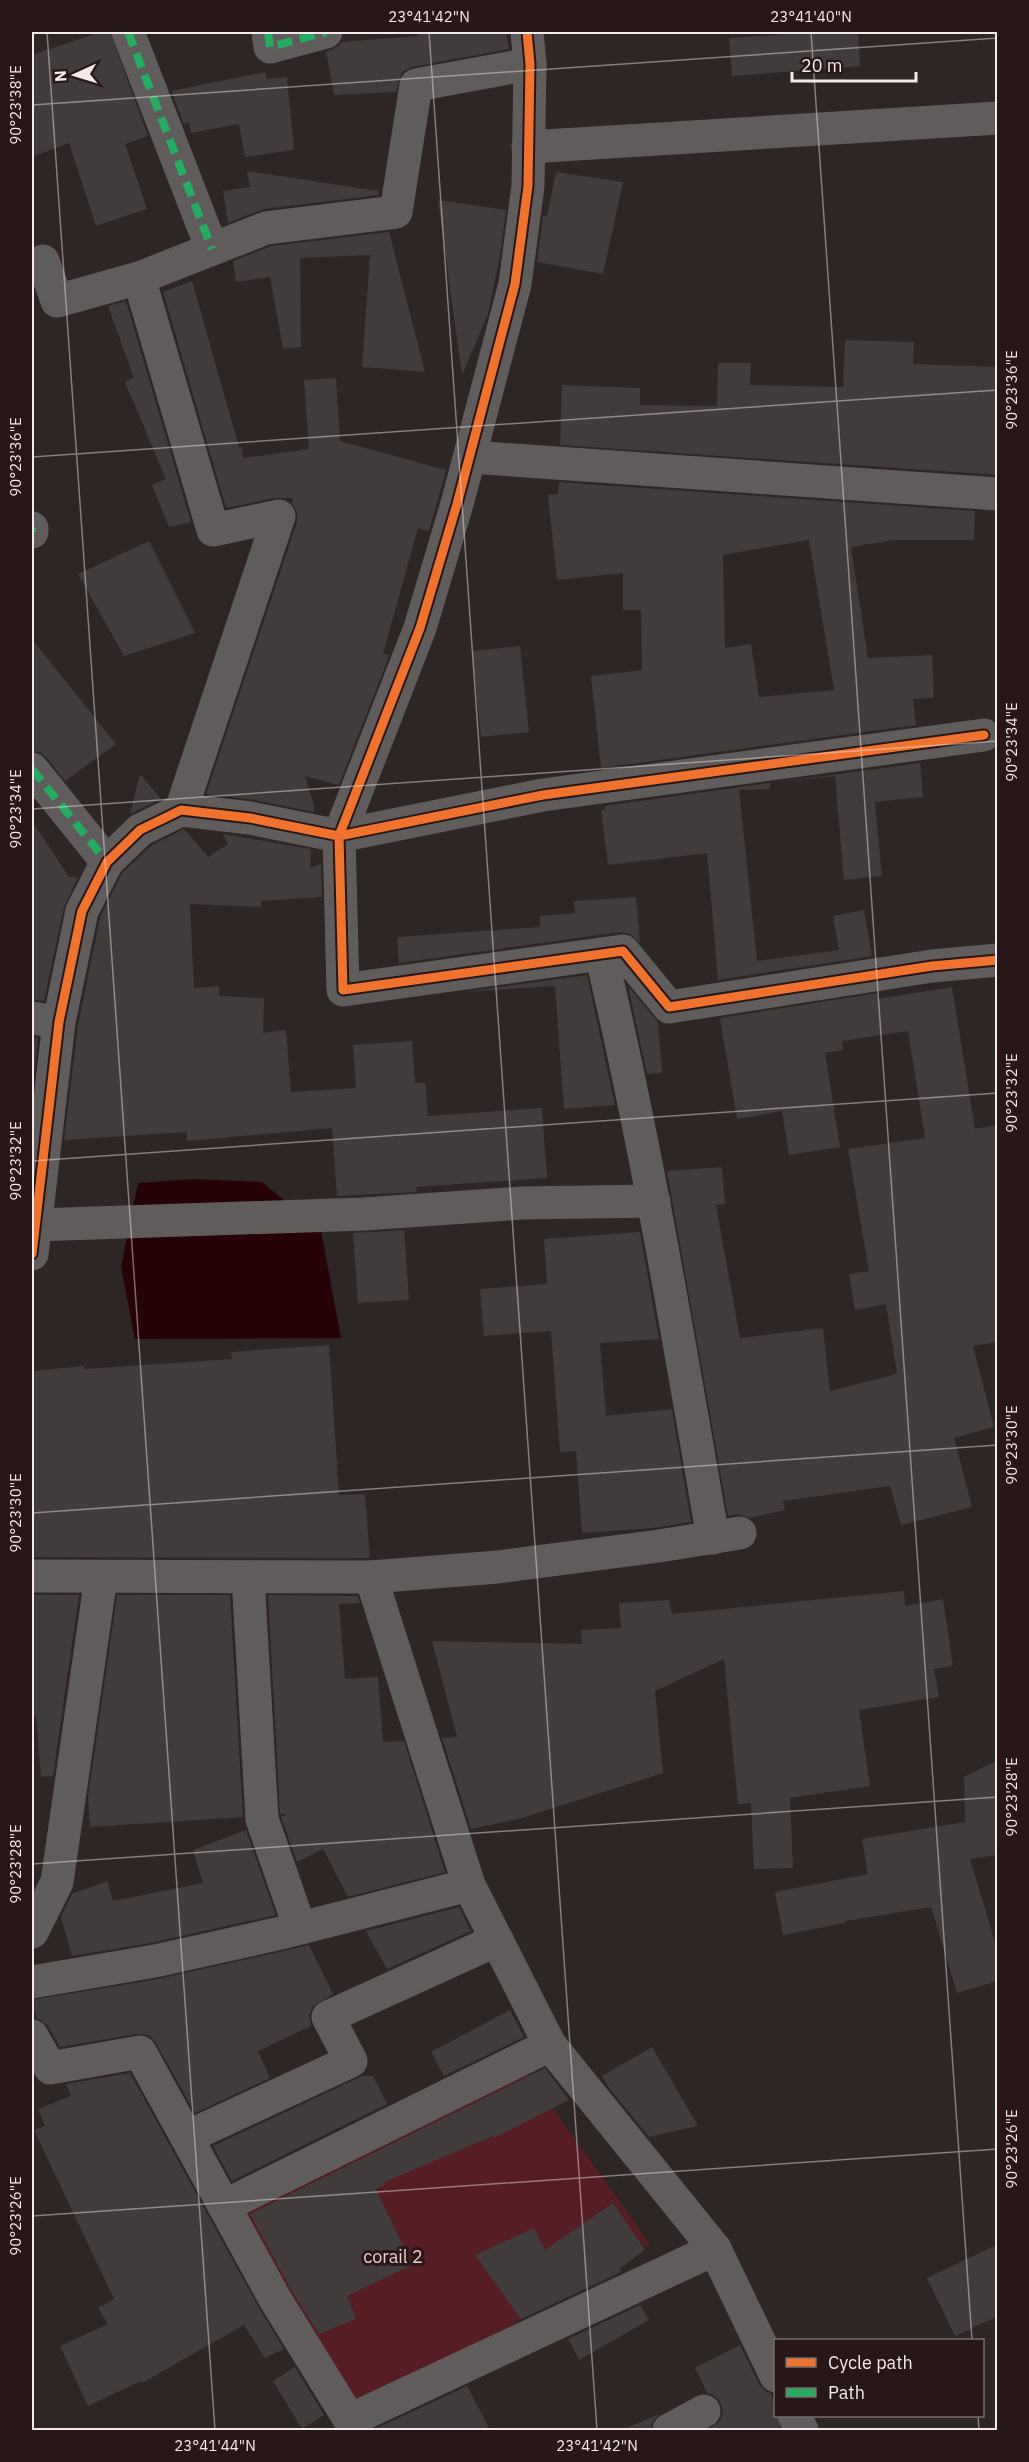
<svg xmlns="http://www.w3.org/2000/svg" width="1029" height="2462" viewBox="0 0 1029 2462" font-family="'IBM Plex Sans',sans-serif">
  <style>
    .green { fill: #541e24 }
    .water { fill: #270307 }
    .building { fill: #423b3b; fill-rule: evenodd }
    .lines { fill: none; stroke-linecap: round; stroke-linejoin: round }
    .minor { stroke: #615c5c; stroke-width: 33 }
    .quiet { stroke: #26ab63; stroke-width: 8; stroke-dasharray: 15 8; stroke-linecap: butt }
    .cycleway-casing { stroke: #271718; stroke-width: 13 }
    .cycleway { stroke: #ef722f; stroke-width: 9 }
    .ticks { fill: none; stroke: #f5e9e9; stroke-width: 1.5; stroke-opacity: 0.45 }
    .labels { text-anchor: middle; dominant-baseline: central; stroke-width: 6; stroke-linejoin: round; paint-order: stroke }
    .park-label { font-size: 18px; fill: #f3c8c9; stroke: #271718 }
    .neatline { fill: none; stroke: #f5e9e9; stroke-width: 2 }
    .ticks-label { font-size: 15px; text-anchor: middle; fill: #f5e9e9 }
  </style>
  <rect width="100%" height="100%" fill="#2e2525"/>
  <path class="green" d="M519 2061 650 2244 350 2420 224 2206Z"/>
  <path class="water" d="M193 1179 262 1182 321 1231 341 1338 135 1339 121 1267 138 1183Z"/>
  <g class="building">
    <path d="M100 32H110L148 136 125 144 147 209 96 226 69 143 32 157V55Z"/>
    <path d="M417 32H506L509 49 412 67 402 72 396 92 334 95 326 52 339 46 341 42 418 36Z"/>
    <path d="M816 32H858L860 66 732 76 729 38Z"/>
    <path d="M265 72 267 79 287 77 294 150 245 157 239 124 191 133 189 122 184 124 171 91Z"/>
    <path d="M247 171 378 191 379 195 264 209 228 223 223 191 250 187Z"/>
    <path d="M556 172 623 182 603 274 537 262 543 216H547Z"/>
    <path d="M438 200 506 210 500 256 488 314 462 375Z"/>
    <path d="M389 232 425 372 362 367 370 255 300 258 301 347 283 349 270 277 236 282 233 261 271 246Z"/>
    <path d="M192 281 239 447H242L243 458 309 449 304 380 336 378 340 441 446 470 429 531 418 528 383 654 389 655 388 659 339 785 305 776 314 805V812L254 800 206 794 297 522V513L292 503 293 498H275L226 508 163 292Z"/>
    <path d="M126 301 191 522 169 527 152 485 166 479 125 382 134 378 108 306Z"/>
    <path d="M845 340 914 342 913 364 998 367V475L560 445 562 385 640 388V405L717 406 718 363H751L750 385 843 387Z"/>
    <path d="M559 482 975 511 974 540H894L851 547 868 658 932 655 934 698 913 699 916 725 601 768 591 676 642 670 641 610H623V573L557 580 548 495 558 494ZM809 540 834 690 759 697 751 644 725 648 723 555Z"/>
    <path d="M149 541 195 633 124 656 78 574Z"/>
    <path d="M32 639 116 744 65 781 46 757 39 752 32 751Z"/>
    <path d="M520 646 529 732 481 737 472 651Z"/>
    <path d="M920 763 923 797 875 802 882 876 844 880 835 776 779 782Z"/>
    <path d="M140 774 161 799 130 814Z"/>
    <path d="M770 783V789L739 790 757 961 839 950 833 916 864 910 872 956 718 980 707 853 608 865 601 810H605L604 806Z"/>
    <path d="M32 821 69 877H78L64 907 44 1001 32 1000Z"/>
    <path d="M184 829 208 857 228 844 223 834 311 849 310 868 321 864 322 897 261 901V907L190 904 194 988 219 986V996L264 998 263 1033 286 1030 291 1092 356 1088 353 1045 412 1041 415 1083H425L428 1116 542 1108 547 1178 416 1187 417 1192 337 1196 332 1128 187 1141V1132L64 1140 78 1025 100 917 122 873 151 846Z"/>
    <path d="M636 897 640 943 630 934 620 932 399 963 397 937 540 927V916L575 913 574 901Z"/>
    <path d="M587 975 615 1105 564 1109 555 986 464 992Z"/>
    <path d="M628 986 658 1022 662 1073 647 1074Z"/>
    <path d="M952 987 975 1129 998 1125V1342L973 1346 994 1427 954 1438 972 1507 901 1525 890 1486 783 1501 785 1510 750 1518 738 1514 728 1516 667 1171 722 1167 725 1204 716 1205 740 1338 823 1328 830 1391 897 1374 886 1304 855 1310 849 1274 869 1271 848 1149 925 1138 908 1031 842 1041 843 1050 825 1053 840 1147 789 1155 782 1111 737 1119 720 1018 878 993V999Z"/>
    <path d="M32 1037 38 1038 32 1096Z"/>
    <path d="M404 1230 409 1300 358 1303 353 1233Z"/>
    <path d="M640 1232 659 1339 600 1343 606 1416 672 1409 691 1522 653 1528 582 1533 576 1451 560 1452 551 1331 484 1336 480 1289 547 1284 544 1239Z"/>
    <path d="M329 1345 339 1495 365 1494 370 1558 32 1557V1371L84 1366V1369L232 1359 231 1352Z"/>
    <path d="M904 1591 905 1606 943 1599 953 1666 934 1669 939 1697 859 1710 870 1786 790 1798 793 1868 754 1869 751 1803 738 1804 724 1659 655 1691 663 1773 522 1818 471 1829 442 1738 457 1737 432 1641 582 1644 581 1630 621 1628 619 1603 669 1600 672 1614Z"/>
    <path d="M32 1595H79L53 1776 41 1777 36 1716H32Z"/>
    <path d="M117 1595H230L243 1817 90 1827 88 1797Z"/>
    <path d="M268 1595 357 1596 360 1603 339 1604 345 1679 378 1677 383 1742 404 1741 445 1872 348 1897 323 1849 297 1862 281 1817 288 1814H280Z"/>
    <path d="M998 1760V1855L970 1859 998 1952V1981L957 1993 931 1907 845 1921V1923L783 1935 775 1892 868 1874 862 1839 965 1822 964 1777Z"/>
    <path d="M246 1830 276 1915 151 1943 72 1956 61 1917 72 1894 107 1881 113 1901 203 1883 193 1850Z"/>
    <path d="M459 1907 471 1931 387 1969 366 1931Z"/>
    <path d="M309 1945 333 1994 313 2006 309 2015 311 2026 258 2051 270 2078 195 2113 156 2043 149 2035 137 2034 60 2047 48 2026 37 2018 32 2007V2000L158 1979Z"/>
    <path d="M510 2010 524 2037 444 2076 431 2052Z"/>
    <path d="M652 2047 698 2126 649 2137 610 2089 602 2076Z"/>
    <path d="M545 2068 569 2100 494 2138 493 2136 384 2182 385 2185 376 2189 412 2265 347 2296 356 2319 319 2334 291 2290 250 2214Z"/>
    <path d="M130 2073 259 2308 284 2349 265 2358 244 2325 142 2383 141 2381 88 2406 60 2346 108 2324 98 2308 114 2299 34 2130 45 2126 38 2109 71 2096 66 2084Z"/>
    <path d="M362 2076H373L387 2104 232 2181 213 2146Z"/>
    <path d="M613 2203 645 2250 619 2269 621 2272 521 2319 475 2255 534 2228 545 2250Z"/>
    <path d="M998 2244V2316L955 2336 927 2278Z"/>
    <path d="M640 2305 649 2320 579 2360 568 2339Z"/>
    <path d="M740 2345 759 2384 765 2391 771 2393 781 2430H707L720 2421 723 2411 720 2402 714 2395 707 2393 695 2368Z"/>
    <path d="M295 2367 324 2415 302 2429 273 2381Z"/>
    <path d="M467 2386 490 2430H375V2429Z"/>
    <path d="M660 2414 653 2421 650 2430H621Z"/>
  </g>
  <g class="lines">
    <g class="minor">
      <path d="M128 32 212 249"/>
      <path d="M268 32 270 47 326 32"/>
      <path d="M528 147 998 118"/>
      <path d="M32 265 43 261 57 301 139 278 213 530 279 516 181 810"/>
      <path d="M139 278 266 228 396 212 416 85 530 64"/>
      <path d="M470 457 998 494"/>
      <path d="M32 528V532"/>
      <path d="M984 735 543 795 339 836 343 990 623 951 669 1007 932 966 998 960"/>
      <path d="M32 769 107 862"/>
      <path d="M601 954C647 1147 679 1342 713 1538"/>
      <path d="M32 1018 59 1022"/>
      <path d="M35 1225 364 1214 522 1203 654 1201"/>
      <path d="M32 1254 59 1022 82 911 107 862 140 830 181 810 250 818 339 836 420 628 457 504 515 284 528 186 530 64 527 32"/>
      <path d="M32 1576 371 1577 498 1567 659 1546 740 1533"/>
      <path d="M248 1577 262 1819 300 1928"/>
      <path d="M32 1932 57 1882 101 1577"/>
      <path d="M32 1982 155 1961 281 1933 469 1885 371 1577"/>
      <path d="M32 2036 50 2068 140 2052 275 2299 356 2430"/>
      <path d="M187 2137 351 2061 328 2017 497 1940"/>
      <path d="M224 2206 550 2045 469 1885"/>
      <path d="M715 2249 776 2376"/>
      <path d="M794 2416 802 2430"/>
      <path d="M350 2420 715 2249 550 2045"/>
      <path d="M669 2430 704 2411"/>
    </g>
    <g class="quiet">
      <path d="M128 32 212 249"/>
      <path d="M268 32 270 47 326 32"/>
      <path d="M32 528V532"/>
      <path d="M32 769 107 862"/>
    </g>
    <g class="cycleway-casing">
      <g id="cycleway">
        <path d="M984 735 543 795 339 836 343 990 623 951 669 1007 932 966 998 960"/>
        <path d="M32 1254 59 1022 82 911 107 862 140 830 181 810 250 818 339 836 420 628 457 504 515 284 528 186 530 64 527 32"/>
      </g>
    </g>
    <use href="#cycleway" class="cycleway"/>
  </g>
  <path class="ticks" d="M47 32 215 2430M429 32 597 2430M811 32 972 2340M32 105 998 38M32 457 998 390M32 809 998 741M32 1161 998 1093M32 1513 998 1445M32 1864 998 1797M32 2216 998 2149M978 2416 979 2430"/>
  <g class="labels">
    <g class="park-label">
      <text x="393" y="2256">corail 2</text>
    </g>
  </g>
  <rect width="1029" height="2462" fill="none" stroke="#271718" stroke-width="66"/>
  <rect x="774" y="2339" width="210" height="78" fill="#271718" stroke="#796b6c" stroke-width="1.5"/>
  <rect x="786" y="2358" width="30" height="9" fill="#ef722f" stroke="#796b6c" stroke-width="1.5"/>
  <text x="828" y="2369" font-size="18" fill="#f5e9e9">Cycle path</text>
  <rect x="786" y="2388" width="30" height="9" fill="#26ab63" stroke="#796b6c" stroke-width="1.5"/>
  <text x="828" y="2399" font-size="18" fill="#f5e9e9">Path</text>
  <g transform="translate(75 75) rotate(266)" stroke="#271718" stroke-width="4.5" paint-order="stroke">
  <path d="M0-4.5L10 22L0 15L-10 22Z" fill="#f5e9e9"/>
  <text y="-9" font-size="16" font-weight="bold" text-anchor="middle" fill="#f5e9e9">N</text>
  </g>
  <path d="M792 72v9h124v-9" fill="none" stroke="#f5e9e9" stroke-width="3"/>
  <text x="801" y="72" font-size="18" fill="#f5e9e9" stroke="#271718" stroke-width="4.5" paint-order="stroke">20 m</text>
  <rect x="33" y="33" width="963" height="2396" class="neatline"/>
  <g class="ticks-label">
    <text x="429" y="22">23°41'42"N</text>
    <text x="811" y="22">23°41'40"N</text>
    <text transform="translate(16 105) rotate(-90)" y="5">90°23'38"E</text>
    <text transform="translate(1012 390) rotate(-90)" y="5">90°23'36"E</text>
    <text transform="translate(16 457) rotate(-90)" y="5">90°23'36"E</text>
    <text transform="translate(1012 742) rotate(-90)" y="5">90°23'34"E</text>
    <text transform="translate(16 809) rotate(-90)" y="5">90°23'34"E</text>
    <text transform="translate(1012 1093) rotate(-90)" y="5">90°23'32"E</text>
    <text transform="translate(16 1161) rotate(-90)" y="5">90°23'32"E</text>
    <text transform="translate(1012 1445) rotate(-90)" y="5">90°23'30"E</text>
    <text transform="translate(16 1513) rotate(-90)" y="5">90°23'30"E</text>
    <text transform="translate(1012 1797) rotate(-90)" y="5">90°23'28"E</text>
    <text transform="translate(16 1864) rotate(-90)" y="5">90°23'28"E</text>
    <text transform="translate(1012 2149) rotate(-90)" y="5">90°23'26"E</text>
    <text transform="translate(16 2216) rotate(-90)" y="5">90°23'26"E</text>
    <text x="215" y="2451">23°41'44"N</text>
    <text x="597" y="2451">23°41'42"N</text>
  </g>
</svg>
